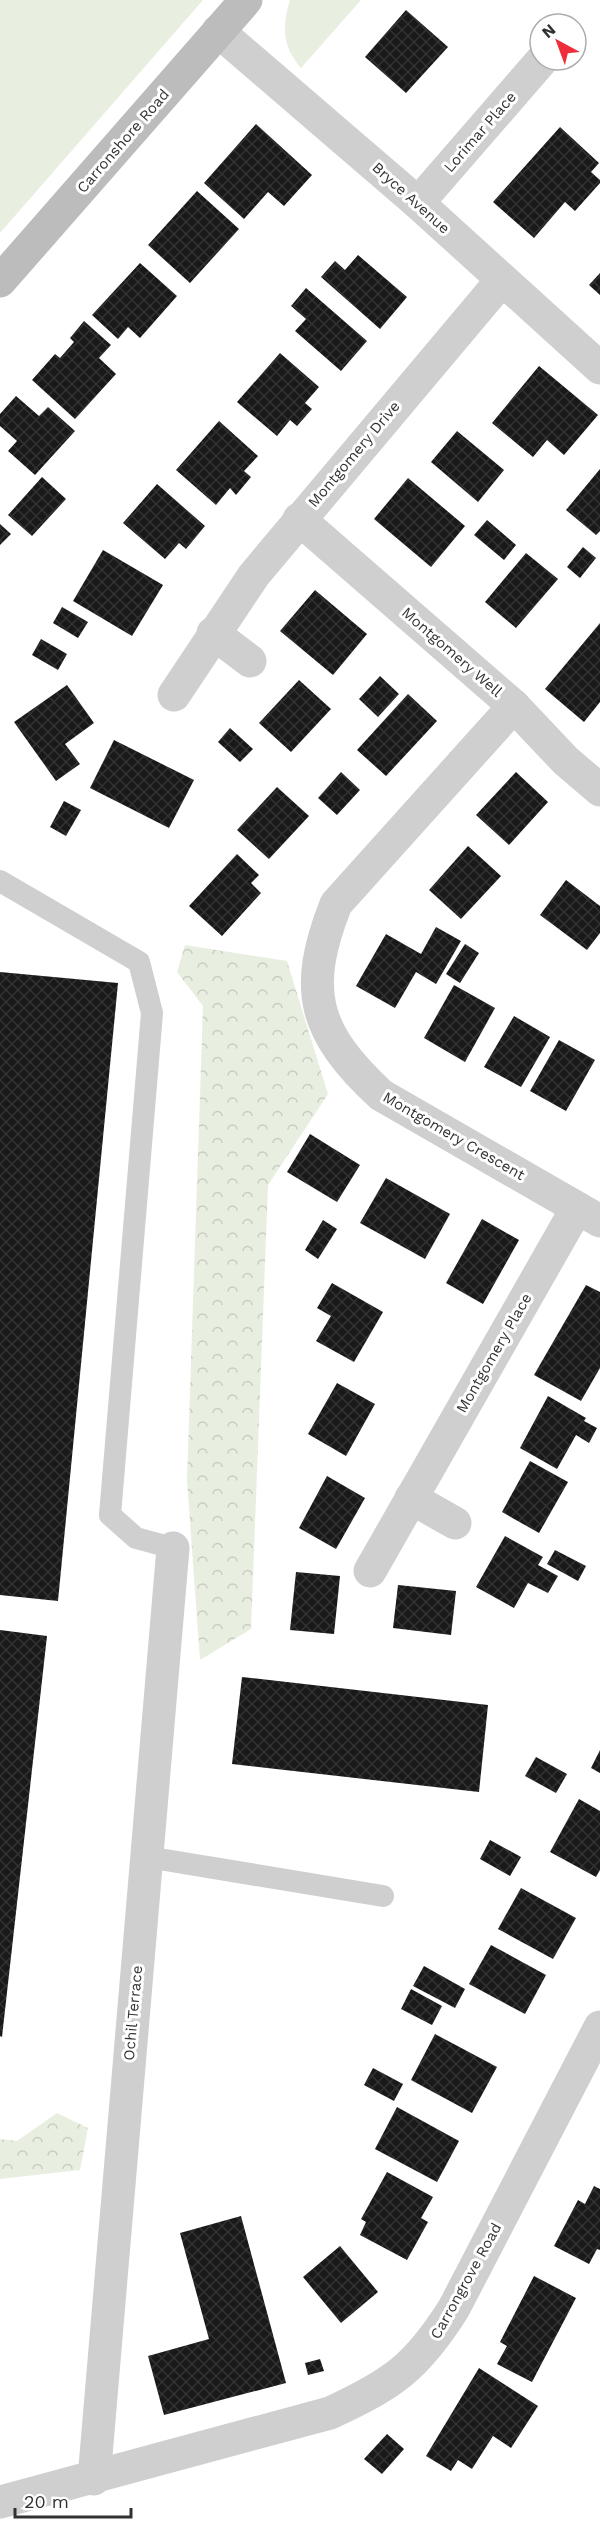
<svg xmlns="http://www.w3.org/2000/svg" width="600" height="2532" viewBox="0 0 600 2532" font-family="'Work Sans',sans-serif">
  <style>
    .green { fill: #e8efe0 }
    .forest { fill: url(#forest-crowns) }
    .building { fill: url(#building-cross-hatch) }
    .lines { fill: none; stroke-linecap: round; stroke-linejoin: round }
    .lane { stroke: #cfcfcf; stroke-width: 22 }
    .street { stroke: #cfcfcf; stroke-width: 33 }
    .secondary { stroke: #bcbcbc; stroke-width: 33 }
    .labels { text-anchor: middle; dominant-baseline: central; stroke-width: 6; stroke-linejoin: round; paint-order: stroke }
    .street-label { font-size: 15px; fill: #323232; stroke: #fff }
  </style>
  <defs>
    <pattern id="forest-crowns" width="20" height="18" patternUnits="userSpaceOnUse" patternTransform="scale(1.5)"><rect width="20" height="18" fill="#e8efe0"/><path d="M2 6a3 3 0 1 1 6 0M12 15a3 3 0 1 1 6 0" fill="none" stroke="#c7cdc1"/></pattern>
    <pattern id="building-cross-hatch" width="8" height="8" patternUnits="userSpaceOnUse" patternTransform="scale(1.5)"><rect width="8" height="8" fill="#191919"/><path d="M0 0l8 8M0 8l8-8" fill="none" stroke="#323232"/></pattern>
  </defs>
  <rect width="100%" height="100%" fill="#fff"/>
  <g class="green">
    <path d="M0 0H203L0 233Z"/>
    <path d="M290 0H361L301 68C282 46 282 27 290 0Z"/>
  </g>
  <g class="forest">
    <path d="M185 945 287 961 328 1094 268 1185 251 1629 200 1660 187 1480 203 1006 177 972Z"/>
    <path d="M57 2113 88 2128 80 2170 0 2179V2139L17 2141Z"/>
  </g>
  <g class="building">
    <path d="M406 10 448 47 406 93 365 57Z"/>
    <path d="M256 124 312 175 284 206 268 192 244 219 204 183Z"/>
    <path d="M560 127 599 163 591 172 600 180V183L575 211 565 202 534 238 493 202Z"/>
    <path d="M197 191 239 229 190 283 148 245Z"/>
    <path d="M358 255 407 297 380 329 321 277 335 261 345 270Z"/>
    <path d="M140 263 177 296 140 338 128 327 118 339 92 315Z"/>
    <path d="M600 273V295L589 285Z"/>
    <path d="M306 288 367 341 341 371 295 331 306 319 291 306Z"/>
    <path d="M84 321 111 345 99 358 116 374 75 419 32 380 55 354 60 358 74 342 70 338Z"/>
    <path d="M280 353 319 387 305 403 312 409 297 426 290 420 277 436 237 402Z"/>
    <path d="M539 366 598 415 564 455 547 440 533 457 492 423Z"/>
    <path d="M16 396 39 416 48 407 75 431 35 475 8 451 17 441 0 426V414Z"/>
    <path d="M219 421 258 456 244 471 251 477 236 495 230 488 216 505 176 470Z"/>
    <path d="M457 431 504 470 478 502 431 462Z"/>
    <path d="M600 469V531L596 535 566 510Z"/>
    <path d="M42 477 66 499 32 536 8 515Z"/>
    <path d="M408 478 465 526 431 567 374 519Z"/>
    <path d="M157 484 205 526 186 549 179 543 165 559 123 523Z"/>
    <path d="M487 520 516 545 504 560 474 535Z"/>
    <path d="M0 524 11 534 0 545Z"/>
    <path d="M583 547 596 558 580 578 567 567Z"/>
    <path d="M103 550 163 585 132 636 73 601Z"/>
    <path d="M526 553 558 579 516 628 485 602Z"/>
    <path d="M315 590 367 634 333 675 280 631Z"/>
    <path d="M62 607 88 622 78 638 53 623Z"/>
    <path d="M600 623V702L584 722 545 689Z"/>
    <path d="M41 639 67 654 58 670 32 655Z"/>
    <path d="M380 676 399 694 378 717 359 699Z"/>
    <path d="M299 680 331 709 291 752 259 723Z"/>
    <path d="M67 685 94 723 65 744 80 764 56 781 14 722Z"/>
    <path d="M408 694 437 721 386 776 357 750Z"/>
    <path d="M230 728 253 749 240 762 218 742Z"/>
    <path d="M114 740 194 780 169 828 90 788Z"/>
    <path d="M341 772 360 790 337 815 318 798Z"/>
    <path d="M516 772 548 802 509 845 476 815Z"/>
    <path d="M277 787 309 816 269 859 237 830Z"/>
    <path d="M64 801 81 810 66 836 50 827Z"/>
    <path d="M468 846 501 876 461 919 429 890Z"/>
    <path d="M237 854 259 875 251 883 261 893 222 936 189 906Z"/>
    <path d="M566 880 600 906V933L587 950 540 915Z"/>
    <path d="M436 927 461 941 436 984 416 972 395 1008 356 986 386 934 421 954Z"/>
    <path d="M465 944 479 953 460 983 446 974Z"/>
    <path d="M0 972 118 983 58 1601 0 1595Z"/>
    <path d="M454 985 495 1008 465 1062 424 1038Z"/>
    <path d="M514 1016 550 1037 521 1087 484 1067Z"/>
    <path d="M559 1040 595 1060 566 1111 530 1091Z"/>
    <path d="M310 1134 360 1165 337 1202 287 1172Z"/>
    <path d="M386 1178 450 1214 425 1259 360 1223Z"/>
    <path d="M482 1219 519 1240 483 1304 446 1283Z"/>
    <path d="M323 1220 337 1229 318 1259 305 1250Z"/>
    <path d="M332 1283 383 1312 354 1362 316 1341 331 1316 317 1308Z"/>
    <path d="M586 1285 600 1292V1368L581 1401 534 1375Z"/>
    <path d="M337 1383 375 1404 346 1456 308 1434Z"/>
    <path d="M548 1396 586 1418 584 1421 597 1428 589 1443 576 1435 557 1469 520 1448Z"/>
    <path d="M530 1461 568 1482 539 1533 502 1512Z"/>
    <path d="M327 1476 365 1498 336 1549 299 1528Z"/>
    <path d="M505 1536 543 1557 538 1565 558 1576 548 1593 528 1583 514 1608 476 1587Z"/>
    <path d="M555 1550 586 1566 578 1581 547 1564Z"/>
    <path d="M296 1572 340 1576 334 1634 290 1630Z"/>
    <path d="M398 1585 456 1591 451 1635 393 1628Z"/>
    <path d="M0 1630 47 1636 2 2037 0 2036Z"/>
    <path d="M242 1677 488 1705 479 1792 232 1764Z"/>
    <path d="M600 1750V1773L591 1768Z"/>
    <path d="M536 1757 567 1774 556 1793 525 1776Z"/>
    <path d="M579 1799 600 1811V1870L596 1877 550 1852Z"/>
    <path d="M490 1840 521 1857 510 1876 480 1859Z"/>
    <path d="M521 1888 576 1918 553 1959 498 1929Z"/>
    <path d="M491 1945 546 1975 525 2014 469 1984Z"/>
    <path d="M424 1966 465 1989 455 2008 413 1986Z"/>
    <path d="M411 1989 442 2006 432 2025 401 2009Z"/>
    <path d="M435 2034 497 2067 472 2113 411 2080Z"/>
    <path d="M373 2068 403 2084 394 2101 364 2085Z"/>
    <path d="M397 2107 459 2141 437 2182 375 2149Z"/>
    <path d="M387 2172 433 2197 421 2218 428 2222 407 2260 360 2235 366 2222 361 2219Z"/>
    <path d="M594 2186 600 2189V2250L597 2249 589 2264 554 2246 578 2200 585 2204Z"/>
    <path d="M241 2216 286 2383 164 2415 148 2356 209 2339 180 2233Z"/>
    <path d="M340 2246 378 2292 341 2323 303 2277Z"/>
    <path d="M534 2276 576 2298 532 2382 497 2364 507 2346 500 2342Z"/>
    <path d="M320 2359 324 2371 308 2375 305 2363Z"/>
    <path d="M479 2368 538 2406 511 2448 493 2436 472 2469 458 2460 451 2471 426 2456Z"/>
    <path d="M387 2434 404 2449 382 2474 364 2459Z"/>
  </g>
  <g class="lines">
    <g class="lane">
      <path d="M0 881 139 962 152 1013 110 1515 136 1538 173 1548"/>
      <path d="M147 1857 383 1896"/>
    </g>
    <g class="street">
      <path d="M218 31 418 203 600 368"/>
      <path d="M418 203 542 60"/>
      <path d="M299 519 514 706 566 761 600 790"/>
      <path d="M213 633 250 661"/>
      <path d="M174 695 254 575 501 281"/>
      <path d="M514 706 336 904C302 990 313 1032 381 1095L600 1221"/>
      <path d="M411 1498 455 1523"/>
      <path d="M370 1571 577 1208"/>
      <path d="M94 2479 173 1548"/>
      <path d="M0 2502 330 2413C393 2384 417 2367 454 2308L600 2027"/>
    </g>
    <path class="secondary" d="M0 281 246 0"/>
  </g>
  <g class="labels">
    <g class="street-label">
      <text transform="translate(480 132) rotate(-49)">Lorimar Place</text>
      <text transform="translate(123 141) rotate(-49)">Carronshore Road</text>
      <text transform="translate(411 198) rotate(42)">Bryce Avenue</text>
      <text transform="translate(354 454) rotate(-50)">Montgomery Drive</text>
      <text transform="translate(452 652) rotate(41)">Montgomery Well</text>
      <text transform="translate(454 1136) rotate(30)">Montgomery Crescent</text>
      <text transform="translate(494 1353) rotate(-60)">Montgomery Place</text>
      <text transform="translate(133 2013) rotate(-85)">Ochil Terrace</text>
      <text transform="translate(466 2281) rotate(-61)">Carrongrove Road</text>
    </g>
  </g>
  <g transform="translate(558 42) rotate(319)"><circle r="28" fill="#ffffff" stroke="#adadad" stroke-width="1.5"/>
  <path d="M0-4.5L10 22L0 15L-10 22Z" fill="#ef2e3c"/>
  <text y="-9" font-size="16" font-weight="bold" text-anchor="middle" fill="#323232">N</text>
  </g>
  <path d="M15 2508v9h116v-9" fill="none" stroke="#323232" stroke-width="3"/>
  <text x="24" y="2508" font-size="18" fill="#323232" stroke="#ffffff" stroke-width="4.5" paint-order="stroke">20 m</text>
</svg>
